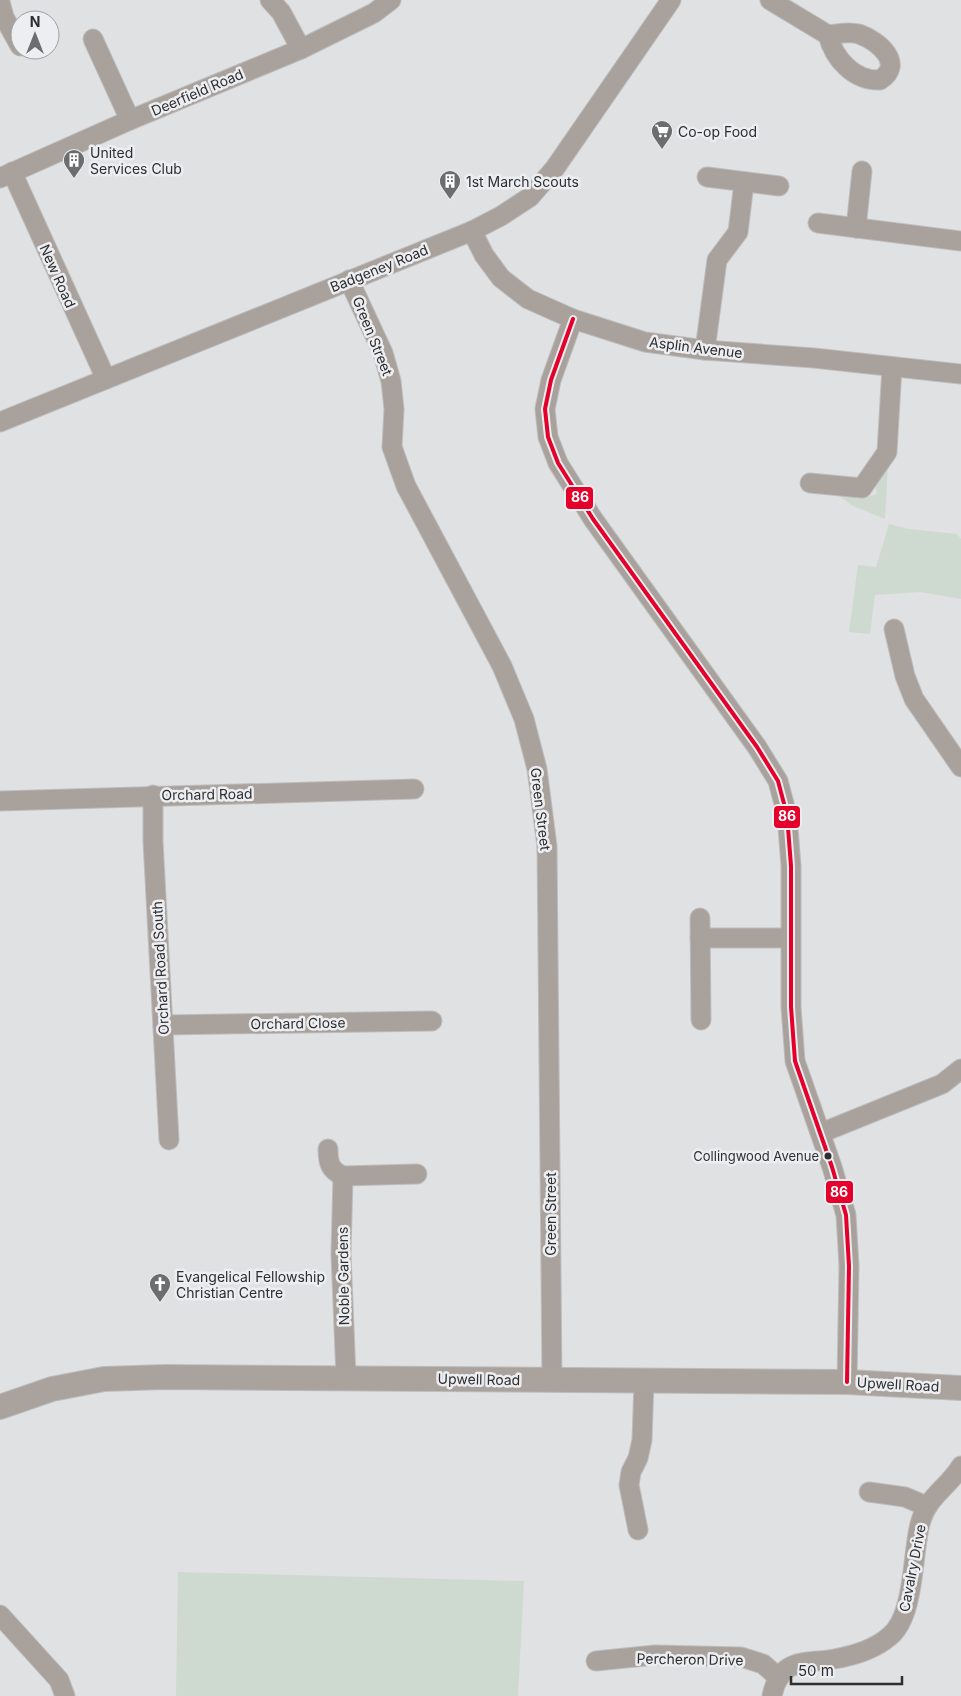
<svg xmlns="http://www.w3.org/2000/svg" width="961" height="1696" viewBox="0 0 961 1696" font-family="Inter,sans-serif">
  <style>
    .green { fill: #cedacf }
    .lines { fill: none; stroke-linecap: round; stroke-linejoin: round }
    .minor-casing { stroke: #bdbdbe; stroke-width: 21 }
    .major-casing { stroke: #bdbdbe; stroke-width: 26 }
    .minor { stroke: #a9a19b; stroke-width: 19 }
    .major { stroke: #aaa39d; stroke-width: 24 }
    .bus-1-casing { stroke: #edeef1; stroke-width: 8 }
    .bus-1 { stroke: #e4002b; stroke-width: 4 }
    .bus-dot { fill: #2e2e30; stroke: #edeef1; stroke-width: 2 }
    .labels { text-anchor: middle; dominant-baseline: central; stroke-width: 5; stroke-linejoin: round; paint-order: stroke }
    .bus-label { font-size: 13px; fill: #2e2e30; stroke: #edeef1; text-anchor: end }
    .street-label { font-size: 14px; fill: #2e2e30; stroke: #edeef1 }
    .poi-label { font-size: 14px; fill: #2e2e30; stroke: #edeef1; text-anchor: start }
    .line-badge { stroke: #edeef1; stroke-width: 2 }
    .badge-label { font-size: 14px; text-anchor: middle; font-weight: bold; fill: #fff }
  </style>
  <rect width="100%" height="100%" fill="#e0e1e3"/>
  <g class="green">
    <path d="M888 464 885 519 853 506 838 495 858 494 865 498 877 494 875 485Z"/>
    <path d="M889 524 909 529 957 534 961 539V599L920 592 875 595 870 634 849 632 858 565 876 567Z"/>
    <path d="M178 1572 524 1581 518 1696H176Z"/>
  </g>
  <g class="lines">
    <g class="minor-casing">
      <g id="minor">
        <path d="M270 0 281 12 301 49"/>
        <path d="M770 0 828 35C838 34 849 31 859 34 879 41 905 64 880 80 854 81 834 59 828 35"/>
        <path d="M0 2 4 17 20 46"/>
        <path d="M93 39 130 120"/>
        <path d="M12 172 106 379"/>
        <path d="M707 177 779 186"/>
        <path d="M0 178 130 120 301 49 374 13 391 0"/>
        <path d="M818 223 961 241"/>
        <path d="M856 228 862 171"/>
        <path d="M472 231 484 255 501 278 528 299 573 319 645 342 705 350 814 358 961 374"/>
        <path d="M349 280 383 353 391 381 394 409 392 447 406 486 502 666 524 719 537 769 547 846 552 1380"/>
        <path d="M573 319 551 380 545 409 548 437 558 463 593 519 757 747 778 781 787 815 791 866V1007L795 1061 832 1167 846 1215 849 1266 847 1382"/>
        <path d="M705 350 717 260 738 232 744 183"/>
        <path d="M0 422 472 231 501 216 530 197 555 168 671 0"/>
        <path d="M810 483 862 488 887 452 892 367"/>
        <path d="M894 629 905 676 914 699 961 767"/>
        <path d="M153 795V841L169 1140"/>
        <path d="M0 801 414 789"/>
        <path d="M700 918 701 1020"/>
        <path d="M700 938H789"/>
        <path d="M163 1025 432 1021"/>
        <path d="M821 1133 942 1084 961 1069"/>
        <path d="M328 1149C328 1163 330 1170 343 1176L417 1174"/>
        <path d="M343 1176 341 1254 346 1377"/>
        <path d="M869 1492 905 1497 926 1506"/>
        <path d="M638 1530 629 1485 631 1472 638 1458 642 1440 644 1381"/>
        <path d="M0 1615 59 1680 65 1696"/>
        <path d="M596 1661 655 1655 741 1657 763 1664 779 1678"/>
        <path d="M772 1696C780 1657 805 1664 834 1659 852 1656 875 1649 890 1636 915 1615 912 1554 920 1524 927 1496 948 1488 961 1466"/>
      </g>
    </g>
    <g class="major-casing">
      <path id="major" d="M0 1407 52 1389 104 1379 165 1377 847 1382 961 1388"/>
    </g>
    <use href="#minor" class="minor"/>
    <use href="#major" class="major"/>
    <g class="bus-1-casing">
      <path id="bus-1" d="M573 319 551 380 545 409 548 437 558 463 593 519 757 747 778 781 787 815 791 866V1007L795 1061 832 1167 846 1215 849 1266 847 1382"/>
    </g>
    <use href="#bus-1" class="bus-1"/>
  </g>
  <defs>
    <g id="supermarket-pin" transform="scale(1.125)"><path d="M0 17L-7.5 6A9.5 9.5 0 1 1 7.5 6Z" fill="#6c6d6f" stroke="#edeef1"/><path d="M-6-5.5h2.5l.6 2H6L4.5 2H-2.5L-4.4-4H-6ZM-1.5 3.2a1.3 1.3 0 1 0 .1 0ZM3 3.2a1.3 1.3 0 1 0 .1 0Z" fill="#fff"/></g>
    <g id="building-pin" transform="scale(1.125)"><path d="M0 17L-7.5 6A9.5 9.5 0 1 1 7.5 6Z" fill="#6c6d6f" stroke="#edeef1"/><path d="M-4-6H4V6H1V3H-1V6H-4ZM-2.5-4.3h1.7v1.8h-1.7ZM.8-4.3h1.7v1.8H.8ZM-2.5-1h1.7V.8h-1.7ZM.8-1h1.7V.8H.8Z" fill="#fff"/></g>
    <g id="church-pin" transform="scale(1.125)"><path d="M0 17L-7.5 6A9.5 9.5 0 1 1 7.5 6Z" fill="#6c6d6f" stroke="#edeef1"/><path d="M-1.2-6h2.4v3.5h3.3v2.4h-3.3V6h-2.4V-.1h-3.3v-2.4h3.3Z" fill="#fff"/></g>
  </defs>
  <g fill-rule="evenodd">
    <use href="#supermarket-pin" x="662" y="131"/>
    <use href="#building-pin" x="74" y="160"/>
    <use href="#building-pin" x="450" y="181"/>
    <use href="#church-pin" x="160" y="1284"/>
  </g>
  <circle class="bus-dot" cx="828" cy="1156" r="4.5"/>
  <g class="labels">
    <g class="bus-label">
      <text x="819" y="1156">Collingwood Avenue</text>
    </g>
    <g class="street-label">
      <text transform="translate(197 92) rotate(-23)">Deerfield Road</text>
      <text transform="translate(379 268) rotate(-22)">Badgeney Road</text>
      <text transform="translate(58 276) rotate(66)">New Road</text>
      <text transform="translate(373 336) rotate(68)">Green Street</text>
      <text transform="translate(696 347) rotate(7)">Asplin Avenue</text>
      <text transform="translate(207 794) rotate(-1)">Orchard Road</text>
      <text transform="translate(541 809) rotate(83)">Green Street</text>
      <text transform="translate(160 968) rotate(-93)">Orchard Road South</text>
      <text transform="translate(298 1023) rotate(-1)">Orchard Close</text>
      <text transform="translate(550 1214) rotate(-90)">Green Street</text>
      <text transform="translate(343 1276) rotate(-91)">Noble Gardens</text>
      <text transform="translate(479 1379) rotate(1)">Upwell Road</text>
      <text transform="translate(898 1384) rotate(3)">Upwell Road</text>
      <text transform="translate(912 1568) rotate(-79)">Cavalry Drive</text>
      <text transform="translate(690 1659) rotate(1)">Percheron Drive</text>
    </g>
    <g class="poi-label">
      <text x="678" y="131">Co-op Food</text>
      <text x="90" y="152">United<tspan x="90" dy="16">Services Club</tspan></text>
      <text x="466" y="181">1st March Scouts</text>
      <text x="176" y="1276">Evangelical Fellowship<tspan x="176" dy="16">Christian Centre</tspan></text>
    </g>
  </g>
  <g class="line-badge">
    <rect x="565" y="486" width="29" height="24" rx="5" fill="#e4002b"/>
    <rect x="773" y="805" width="28" height="24" rx="5" fill="#e4002b"/>
    <rect x="825" y="1180" width="29" height="24" rx="5" fill="#e4002b"/>
  </g>
  <g class="badge-label">
    <text x="580" y="502">86</text>
    <text x="787" y="821">86</text>
    <text x="839" y="1197">86</text>
  </g>
  <g transform="translate(35 35)"><circle r="24" fill="#edeef1" stroke="#a1a1a4"/>
  <path d="M0-4L9 19L0 12L-9 19Z" fill="#6c6d6f"/>
  <text y="-8" font-size="14" font-weight="bold" text-anchor="middle" fill="#2e2e30">N</text>
  </g>
  <path d="M791 1676v8h111v-8" fill="none" stroke="#2e2e30" stroke-width="2.5"/>
  <text x="798" y="1676" font-size="15" fill="#2e2e30" stroke="#edeef1" stroke-width="4" paint-order="stroke">50 m</text>
</svg>
